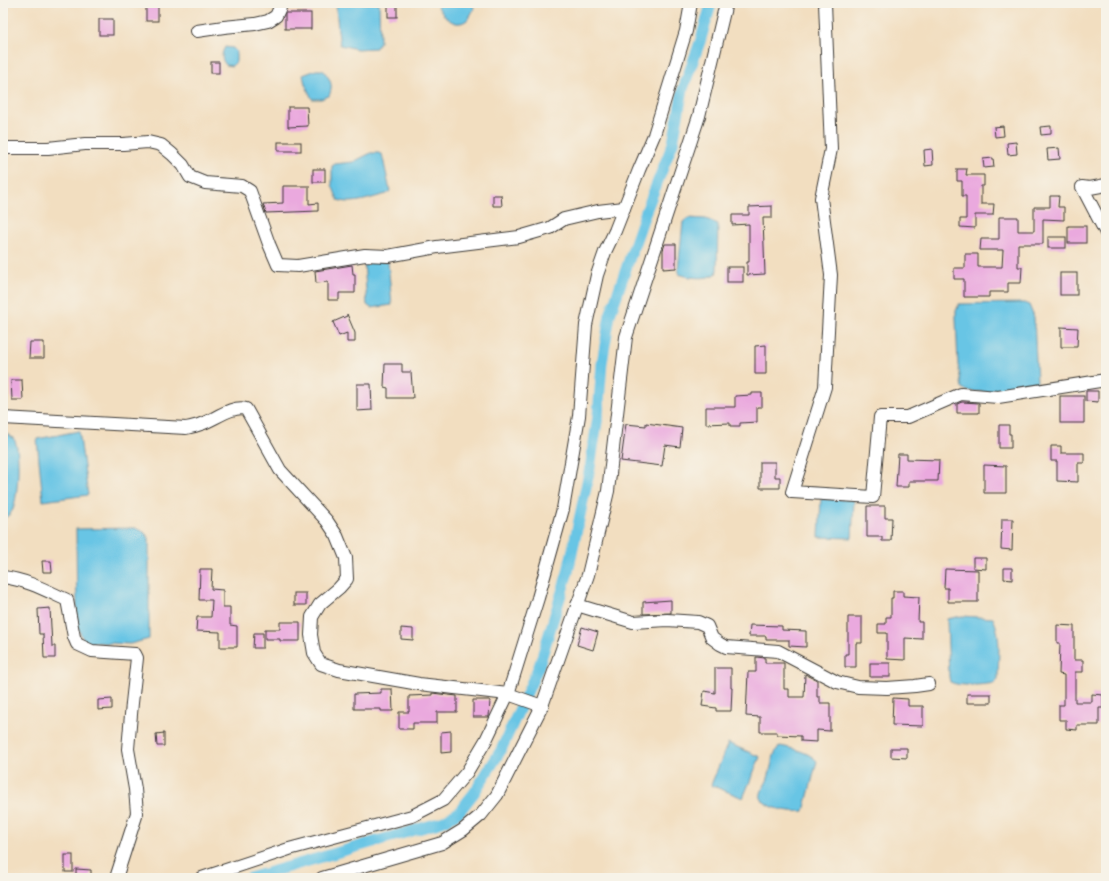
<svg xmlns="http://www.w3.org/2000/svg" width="1109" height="881" viewBox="0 0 1109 881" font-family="'IM FELL Great Primer',serif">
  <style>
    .water { fill: #67c5e5; stroke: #427080 }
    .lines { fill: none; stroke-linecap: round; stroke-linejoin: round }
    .canal { stroke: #67c5e5; stroke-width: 11 }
    .building { fill: #eaa9de }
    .street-casing { stroke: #3c3935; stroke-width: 14 }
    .street { stroke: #fff; stroke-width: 12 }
  </style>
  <rect width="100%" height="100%" fill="#f7f3e8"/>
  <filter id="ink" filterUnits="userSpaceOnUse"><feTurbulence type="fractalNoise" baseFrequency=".025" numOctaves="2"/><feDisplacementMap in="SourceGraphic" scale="8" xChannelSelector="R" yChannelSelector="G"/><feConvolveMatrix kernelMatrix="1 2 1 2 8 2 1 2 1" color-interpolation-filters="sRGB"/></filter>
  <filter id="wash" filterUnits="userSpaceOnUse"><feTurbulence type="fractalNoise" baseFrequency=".012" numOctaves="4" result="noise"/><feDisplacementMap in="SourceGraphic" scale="16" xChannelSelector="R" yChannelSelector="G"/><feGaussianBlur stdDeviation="0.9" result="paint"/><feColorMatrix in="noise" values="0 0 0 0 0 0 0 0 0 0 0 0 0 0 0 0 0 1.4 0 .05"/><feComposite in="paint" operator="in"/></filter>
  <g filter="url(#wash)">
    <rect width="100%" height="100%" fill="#f2dec0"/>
    <g class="water">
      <path d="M336 3H379L380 42 376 48 357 49 340 45 338 31Z"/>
      <path d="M436 3H473L474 9C472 12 470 17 467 20 454 30 441 14 436 3Z"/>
      <path d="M225 47 233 48 236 51V62L232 66 226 65C221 59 221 54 225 47Z"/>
      <path d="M316 70H323C330 79 334 85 329 96L321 99H312L305 84 303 75Z"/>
      <path d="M371 153H378L382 154 390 191 387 194C372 197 353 206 338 200L332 185V166L335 164 353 162Z"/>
      <path d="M688 218 706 219 718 224 717 270 716 274C706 280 690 278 679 274L678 270 683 222Z"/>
      <path d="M364 261 388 262 392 305 371 308 367 305Z"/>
      <path d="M1024 303 1029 305 1034 317 1037 382 1034 386 1003 393 967 391 962 388 958 365 956 318V311L959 304Z"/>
      <path d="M79 431 88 495 43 501 37 439Z"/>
      <path d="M3 433C9 434 15 438 16 444 20 456 18 500 12 511 10 515 6 517 3 519Z"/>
      <path d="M821 499 854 500 852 538 819 537Z"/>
      <path d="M135 528 143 531 149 538V639L130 644 84 642 77 625 76 529Z"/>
      <path d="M962 616 993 618C1002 637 998 658 998 679L994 683C983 685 960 687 950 682L949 677 947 619Z"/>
      <path d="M728 743 760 757 743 798 711 785Z"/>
      <path d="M780 746C791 748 809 752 817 761L804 811C794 813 766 809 761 798 759 792 767 783 768 778 771 770 773 750 780 746Z"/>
    </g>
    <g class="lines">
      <path class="canal" d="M250 878 442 822 459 812 474 793 493 763 501 750 539 666 568 572 590 468 598 416 602 363 610 315 646 211 673 143 683 89 700 42 710 8V3"/>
    </g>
    <g id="blocks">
      <g class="building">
        <rect x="146" y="3" width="12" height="18"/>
        <rect x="388" y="3" width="9" height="14"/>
        <rect x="285" y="13" width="26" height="16"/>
        <rect x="99" y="19" width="14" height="16"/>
        <rect x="211" y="62" width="8" height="11"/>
        <path d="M288 107H307L308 126 288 127Z"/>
        <path d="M1003 126 1004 136 995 137 994 127Z"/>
        <path d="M1051 126V134L1041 135 1040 127Z"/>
        <rect x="278" y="142" width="23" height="9"/>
        <path d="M1016 142 1017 154 1008 155 1007 143Z"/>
        <path d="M1059 148 1060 159 1048 160 1047 149Z"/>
        <path d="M932 149 933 165 925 166 924 150Z"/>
        <path d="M993 158 994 167 984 168 983 159Z"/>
        <rect x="313" y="169" width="12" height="13"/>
        <path d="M957 169H967L966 175H984V186H981V204H994L993 215H975V228L960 227V219H966V196H962V181H957Z"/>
        <path d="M283 186H309V204L318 203V211L266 213 263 204 283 203Z"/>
        <path d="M493 195H501L502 206H493Z"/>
        <path d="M1050 196H1059L1058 207H1064V220L1043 219V244H1018V267H1022L1021 283H1008V292H989V297H964V279H954V268H965V254H978V267H1002L1003 250H980L981 239H999V217H1018V231H1034V207H1050Z"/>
        <path d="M772 206V218H763L765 274 747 275V262H749V224L732 225V215H749V207Z"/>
        <rect x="1068" y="226" width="18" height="17"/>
        <rect x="1048" y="237" width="18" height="11"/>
        <path d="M665 244H676V268L663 269V250Z"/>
        <path d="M352 265 353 274H355V293H339V300H328V282L316 283 315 271Z"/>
        <rect x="727" y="267" width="16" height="15"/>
        <rect x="1060" y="273" width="17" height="22"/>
        <path d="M347 314 355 333V342H347V333L339 336 333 322 347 316Z"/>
        <path d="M1061 327 1078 328 1077 347H1061Z"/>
        <path d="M30 342H44V358H29Z"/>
        <path d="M766 345V374H755V346Z"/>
        <path d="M385 364H402V372H411L413 398H388V388L384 387Z"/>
        <path d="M11 380H22L23 400H12Z"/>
        <path d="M357 384H371L372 410 357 411Z"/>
        <path d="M1086 391H1098V402L1086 401Z"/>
        <path d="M752 393H762V407H757V422L740 423V426H730V423L706 424V407H735V396L752 395Z"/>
        <rect x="1060" y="396" width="24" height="27"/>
        <path d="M962 402 979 403V413H957V404Z"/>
        <path d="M646 423 682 428 680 447 665 445 662 466 621 461 626 424 646 426Z"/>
        <path d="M999 425H1009V434H1011V448H999Z"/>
        <path d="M1051 446H1061V453H1084V463H1078V482L1057 481V461H1051Z"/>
        <path d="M898 454H907V459L939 460 938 481H909V487H896Z"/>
        <path d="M760 462H775V477H780V488H760Z"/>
        <path d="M984 465 1006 466V493H984Z"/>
        <path d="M867 506H885V518H892L891 541H882V537H867Z"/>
        <path d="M1002 519H1013L1012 550 1001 549Z"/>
        <path d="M973 558H986V569L973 568Z"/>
        <path d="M42 561H51L52 572H43Z"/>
        <path d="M1004 568H1012V580L1004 579Z"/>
        <path d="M200 569H212L211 589 223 590V607H230V625L237 626V647H220V632L196 631 197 617H211L212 600H199Z"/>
        <path d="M945 569 978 570V602H948V588H944Z"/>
        <path d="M893 591H903V596L919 597 918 622H922V639L905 638V660L887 659V633H878V624H886V617H891V598H893Z"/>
        <rect x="294" y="593" width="12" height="12"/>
        <path d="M671 600V613L643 614V602Z"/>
        <path d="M50 608 52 646H55V658H44L43 634H39L38 609Z"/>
        <path d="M848 617H862V643H856V667H845V654H848Z"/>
        <path d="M280 622H300V641H280V639H265V629H280Z"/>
        <path d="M750 625 782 626V630L806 631V647L789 646V640H766V636H749Z"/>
        <path d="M1057 625 1074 626V660H1083V672H1075V702H1092V694L1103 695V708H1099V725H1077V730L1066 729V720H1059V705H1064V675L1059 674 1060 643H1057Z"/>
        <path d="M582 627 598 632 593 650 577 645Z"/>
        <path d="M401 628 413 629V640L401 639Z"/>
        <path d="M254 633H263V648H253Z"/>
        <path d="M756 657 765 658V663H784V689H789V697H804L805 674 817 680V697H820V703H830V731L817 730V742L801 741V736L777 735V732H760V717L746 716 748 672H756Z"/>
        <rect x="870" y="663" width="20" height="14"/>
        <path d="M715 668H731V688H732L731 711H716V708L702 706 704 691 715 693Z"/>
        <path d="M381 689H392L393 711H381V709H354V694L381 693Z"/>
        <path d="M432 693 457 696V712H437V723H413V729H399V712H409V696L432 695Z"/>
        <rect x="967" y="694" width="24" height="9"/>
        <path d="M893 698 908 699V706H923V726L892 725Z"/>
        <path d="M112 699V709L98 710V700Z"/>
        <path d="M473 700H490L489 717H473Z"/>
        <path d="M451 731V752L441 753V732Z"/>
        <path d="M164 733V746H157L156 734Z"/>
        <path d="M891 748H907V758L891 757Z"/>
        <rect x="65" y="855" width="8" height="17"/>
        <path d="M76 869 91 870V877H76Z"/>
      </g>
    </g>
  </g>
  <g filter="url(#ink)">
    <use href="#blocks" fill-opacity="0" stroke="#3c3935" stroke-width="1"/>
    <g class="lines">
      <g class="street-casing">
        <g id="street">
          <path d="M825 3 831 149 821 198 831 275 825 387 792 492 873 497 880 417H908L961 394 998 397 1106 380"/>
          <path d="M197 31 224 27 255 24 268 21 276 16 282 3"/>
          <path d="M3 148H48L85 144H123L148 142 161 145 172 154 183 165 190 177 205 183 242 186 250 191 269 244 278 265 298 266 365 255 388 256 437 247 519 237 550 228 564 219 598 211 624 208"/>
          <path d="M1106 185 1090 188 1082 187 1106 233"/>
          <path d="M3 418 186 428C191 427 196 426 201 424 214 420 232 405 246 409L280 470 327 521 337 536 346 558 347 579 339 588 320 604 312 617 311 635 314 653 321 664 339 670 419 684 508 694 542 706"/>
          <path d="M3 577C27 580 45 590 67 600L74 637 77 644 92 651 135 654 137 658 132 703 128 749 135 789 137 813 116 878"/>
          <path d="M577 605 633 622 667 620 698 622 707 626 712 638 720 644 726 647 778 651 837 682 858 687 887 688 915 686 929 684"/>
          <path d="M202 878 289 849 412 816 443 800 467 772 486 740 508 694 515 672 538 598 563 509 579 416 586 325 597 275 605 252 615 231 639 170 654 135 686 31 691 3"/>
          <path d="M322 878 442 843 463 830 481 815 497 795 542 706 588 575 608 491 626 337 699 116 726 3"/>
        </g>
      </g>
      <use href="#street" class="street"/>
    </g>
  </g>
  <rect width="1109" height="881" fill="none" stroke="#f7f3e8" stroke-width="16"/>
</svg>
